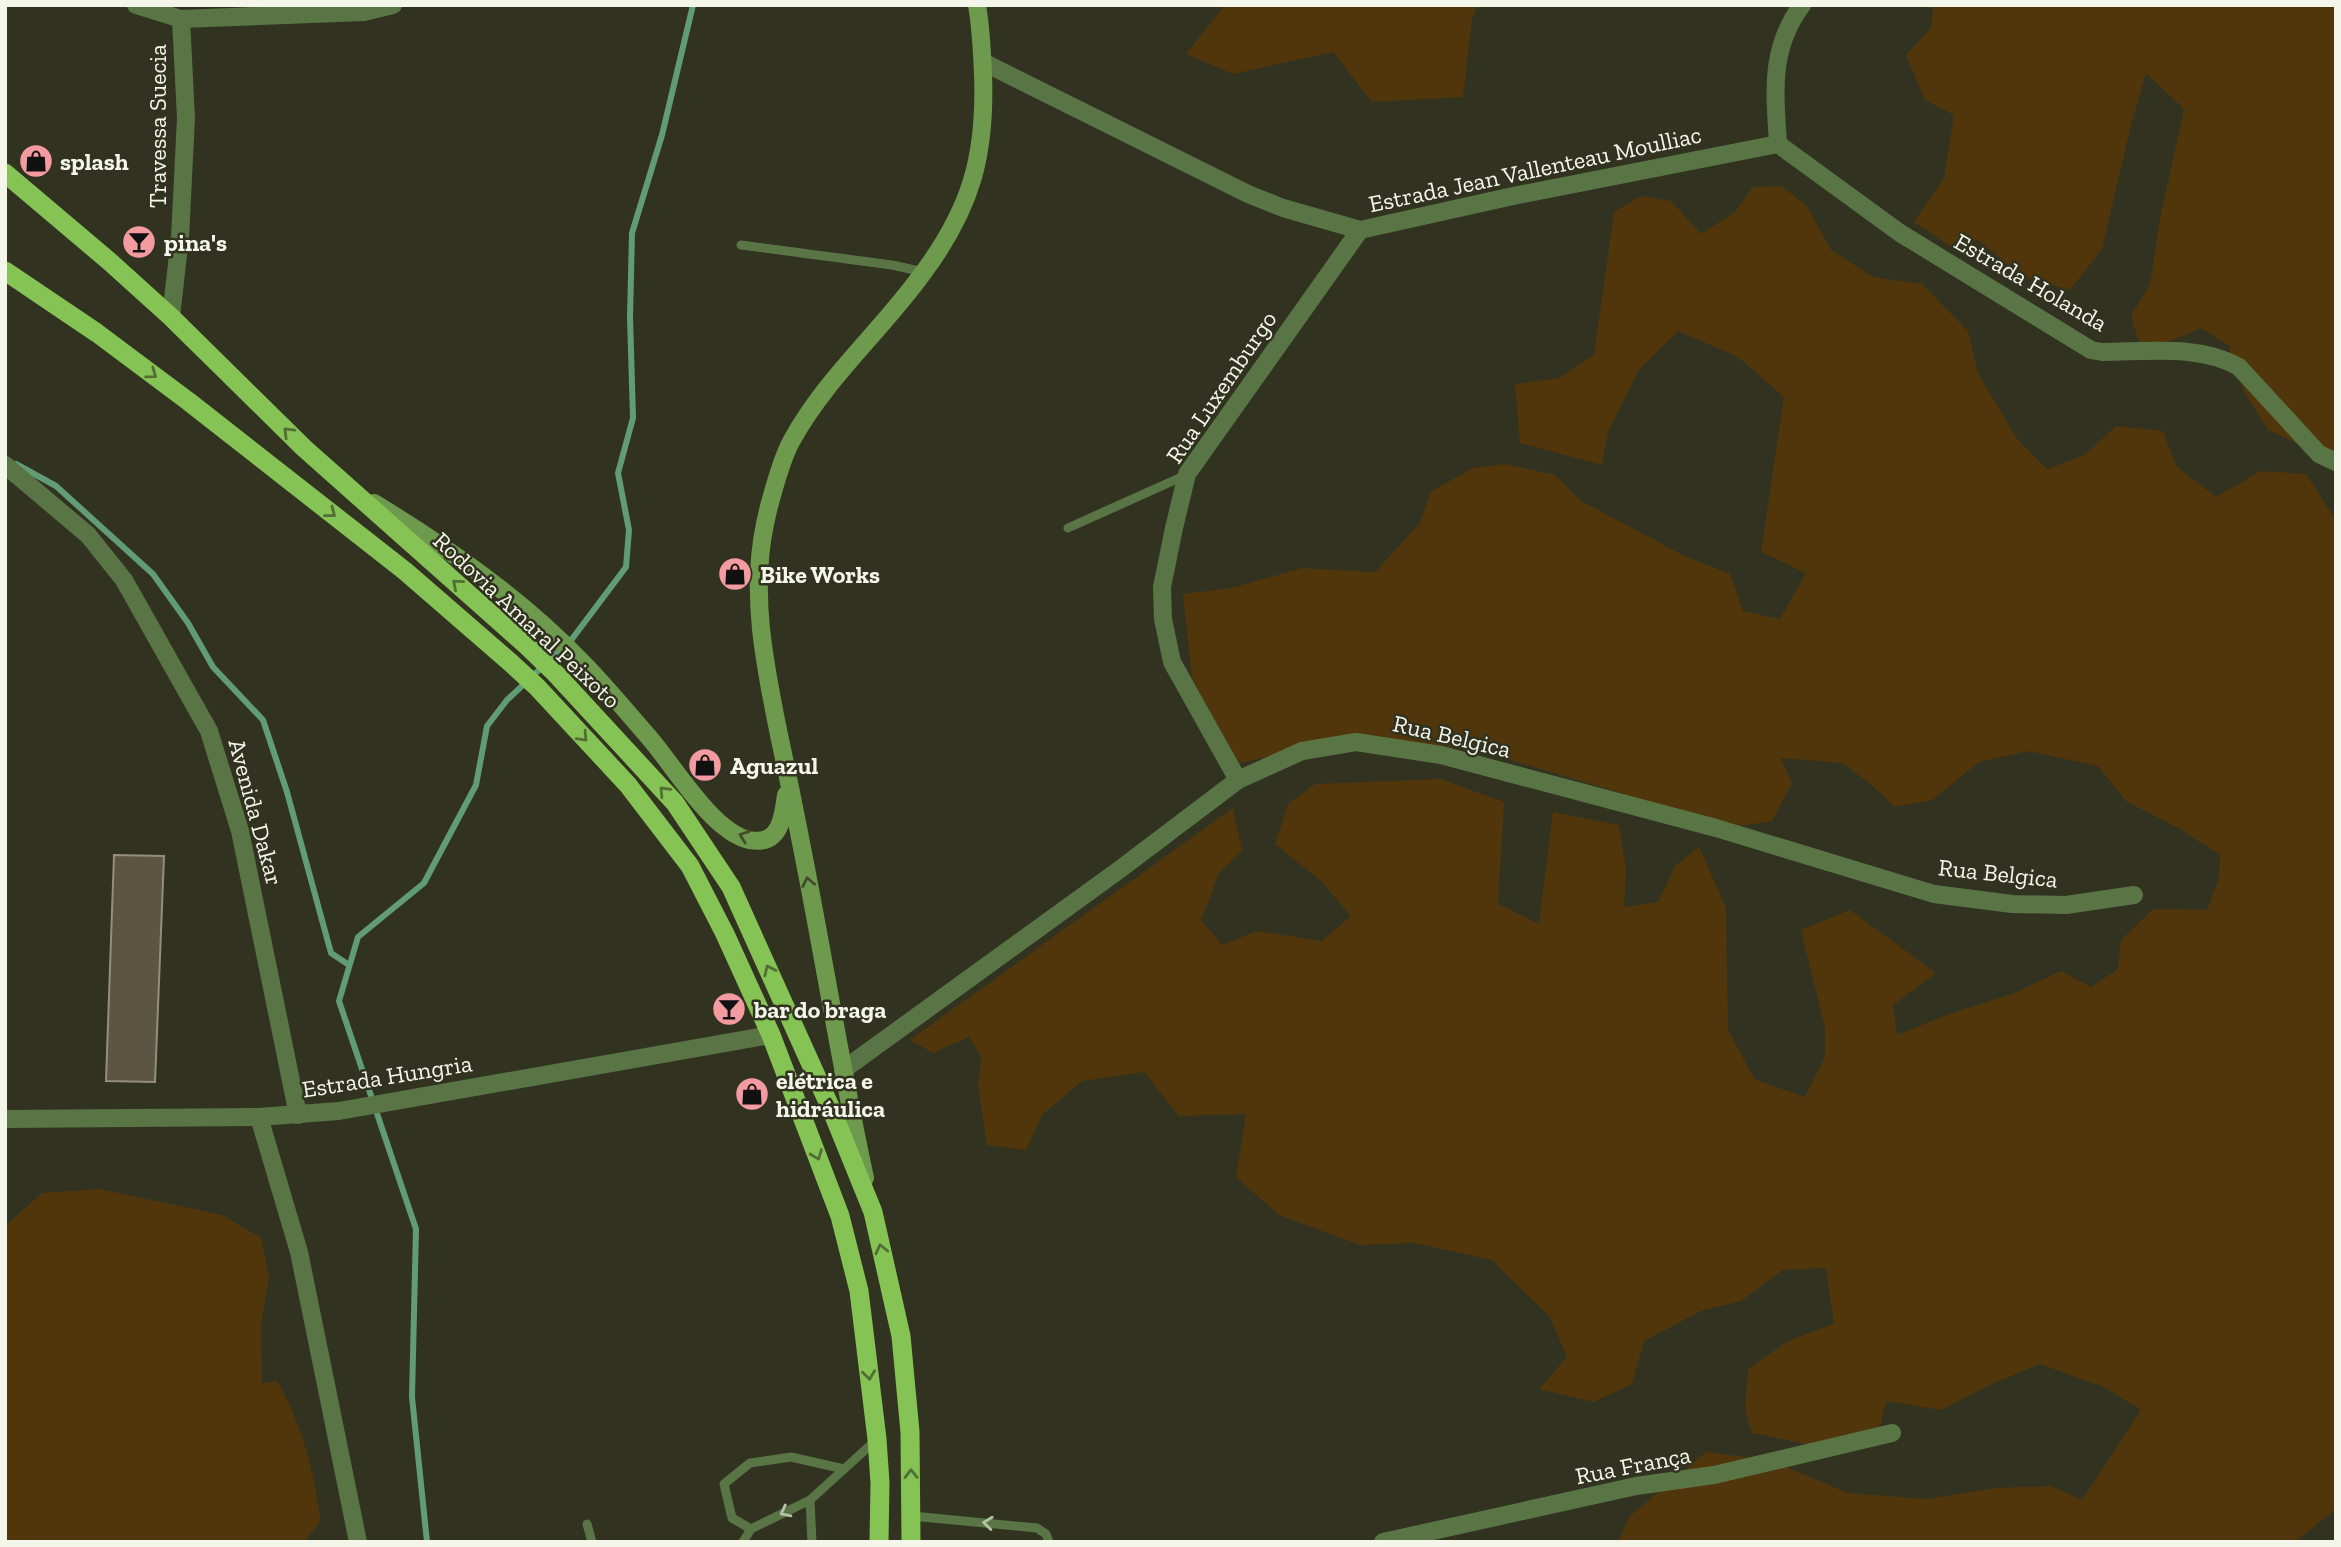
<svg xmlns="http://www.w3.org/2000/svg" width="2341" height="1547" viewBox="0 0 2341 1547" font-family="'Zilla Slab',serif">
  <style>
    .green { fill: #51360c }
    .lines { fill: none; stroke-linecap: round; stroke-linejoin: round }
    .stream { stroke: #629c76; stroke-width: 6 }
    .building { fill: #5b5541; stroke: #958f79; stroke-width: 2 }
    .service { stroke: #597546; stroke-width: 9 }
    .minor { stroke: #597546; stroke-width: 18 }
    .secondary { stroke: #6e9a4e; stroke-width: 18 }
    .trunk { stroke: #85c454; stroke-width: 19 }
    .oneway { stroke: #536d35 }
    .oneway2 { stroke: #404d2c }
    .oneway3 { stroke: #b6c2a8 }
    .labels { text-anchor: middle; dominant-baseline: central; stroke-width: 5; stroke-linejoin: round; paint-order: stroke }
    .street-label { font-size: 24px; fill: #f4f6ea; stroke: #313320 }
    .poi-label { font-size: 24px; font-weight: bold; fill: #f4f6ea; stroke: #313320; text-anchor: start }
  </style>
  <rect width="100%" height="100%" fill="#313320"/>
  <g class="green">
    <path d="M1225 5H1478L1472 19 1463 97 1372 102 1333 52 1233 74 1186 54Z"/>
    <path d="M1933 5H2336V452L2310 449 2268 430 2244 391 2231 360 2230 346 2201 328 2142 353 2131 316 2150 284 2160 219 2184 109 2146 73 2131 125 2102 249 2070 290 2023 277 1977 239 1959 252 1914 222 1944 178 1954 115 1925 100 1906 55 1931 28Z"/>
    <path d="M1781 186 1807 206 1831 250 1873 277 1922 284 1968 331 1978 373 2017 439 2047 469 2085 455 2116 426 2163 431 2176 466 2216 497 2261 471 2306 474 2336 520V1509L2295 1542H1618L1630 1516 1706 1452 1769 1460 1848 1493 1926 1499 1996 1488 2051 1486 2082 1500 2141 1410 2104 1387 2040 1364 1994 1383 1941 1410 1886 1401 1877 1441 1837 1450 1752 1433 1745 1409 1748 1369 1788 1341 1834 1324 1826 1268 1783 1270 1741 1301 1701 1311 1644 1341 1632 1384 1594 1402 1539 1389 1567 1357 1550 1317 1492 1260 1414 1243 1360 1245 1279 1215 1236 1177 1246 1114 1179 1116 1144 1072 1082 1081 1042 1115 1026 1150 987 1145 978 1085 981 1057 969 1037 933 1053 910 1040 1233 808 1242 851 1219 873 1201 920 1222 945 1257 931 1322 941 1351 916 1321 881 1275 844 1288 804 1315 784 1441 779 1504 802 1498 904 1539 924 1553 812 1619 825 1626 870 1624 907 1658 902 1676 865 1699 847 1726 908 1728 1029 1754 1079 1805 1097 1825 1057V1028L1801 930 1850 910 1936 973 1893 1005 1897 1035 1947 1015 2012 994 2061 971 2091 987 2118 969 2121 940 2153 909 2207 910 2219 878 2220 855 2178 828 2126 801 2098 766 2028 751 1979 762 1932 800 1895 807 1868 782 1842 763 1781 758 1792 783 1772 821 1734 827 1481 751 1362 737 1239 763 1192 678 1183 594 1232 588 1302 568 1375 572 1420 523 1431 492 1472 468 1505 464 1555 475 1581 501 1685 556 1730 574 1743 611 1780 619 1806 573 1761 552 1784 397 1738 357 1678 331 1638 371 1608 432 1602 465 1520 443 1515 384 1559 378 1594 355 1614 212 1641 196 1671 201 1701 234 1735 212 1753 187Z"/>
    <path d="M100 1189 222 1215 261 1238 269 1276 261 1326 262 1383 277 1381C303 1425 313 1471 321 1521L304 1542H5V1226L42 1193Z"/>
  </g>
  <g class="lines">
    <g class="stream">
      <path d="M16 464 56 486 153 574 188 623 213 667 263 720 287 792 331 953 349 965"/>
      <path d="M427 1542 412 1397 416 1229 339 1001 358 937 424 883 476 785 487 726 507 700 572 639 626 567 629 530 618 473 633 418 630 317 632 233 662 135 693 5"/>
    </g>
  </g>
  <path class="building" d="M114 855 164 856 155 1082 106 1081Z"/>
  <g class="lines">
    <g class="service">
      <path d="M741 245 892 265 924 272"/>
      <path d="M1068 528 1186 475"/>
      <path d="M810 1500 812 1542"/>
      <path d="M912 1516 1037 1528 1046 1534 1049 1542"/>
      <path d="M587 1524 592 1542"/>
      <path d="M751 1529 732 1518 724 1484 750 1463 791 1457 844 1469"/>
      <path d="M743 1542 751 1529 810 1500 875 1441"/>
    </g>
    <g class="minor">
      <path d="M136 5 181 19 364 12 393 5"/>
      <path d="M983 62 1248 194 1283 208 1360 230 1513 196 1778 144C1775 93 1769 49 1802 5"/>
      <path d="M1778 144 1900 233 2091 350 2102 352C2146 352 2199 344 2239 367L2319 454 2336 462"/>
      <path d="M171 317 180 237 186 118 181 19"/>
      <path d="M5 465 88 535 124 580 209 731 240 831 298 1115"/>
      <path d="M1238 780 1172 662 1163 619 1162 587 1174 528 1187 474 1360 230"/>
      <path d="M843 1070 1119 870 1238 780 1302 751 1356 742 1441 755 1716 828 1934 894 2012 904 2066 905 2134 895"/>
      <path d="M259 1117 299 1252 358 1542"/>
      <path d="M5 1119 259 1117 339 1111 771 1035"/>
      <path d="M1383 1542 1636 1486 1714 1475 1892 1433"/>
    </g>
    <g class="secondary">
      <path d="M374 503C448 548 520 598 580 660 604 684 625 710 647 735 673 764 711 831 749 840 780 846 783 818 786 795"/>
      <path d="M865 1178C842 1072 825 965 804 858 796 817 788 776 779 735 765 666 750 594 765 524 769 504 782 457 792 440 826 378 882 330 923 273 972 207 986 154 983 74 982 50 981 28 977 5"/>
    </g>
    <g class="trunk">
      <path d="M5 173 109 261 171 317 304 448 527 646 556 674 675 803 731 887 832 1111 873 1212 901 1336 910 1432 911 1542"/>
      <path d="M5 271 97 333 188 401 405 571 511 663 537 687 628 785 690 866 725 934 771 1035 840 1216 859 1291 877 1439 880 1483 879 1542"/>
    </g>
  </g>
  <defs><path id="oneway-chevron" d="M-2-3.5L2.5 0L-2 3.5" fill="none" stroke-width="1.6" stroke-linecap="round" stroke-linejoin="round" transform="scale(1.75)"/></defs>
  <g class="oneway">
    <use href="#oneway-chevron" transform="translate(152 374) rotate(36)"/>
    <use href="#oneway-chevron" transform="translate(288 432) rotate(-135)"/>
    <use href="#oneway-chevron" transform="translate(331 513) rotate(38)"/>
    <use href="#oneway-chevron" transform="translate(457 584) rotate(-139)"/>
    <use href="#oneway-chevron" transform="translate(583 737) rotate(47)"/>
    <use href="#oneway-chevron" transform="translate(664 791) rotate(-133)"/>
    <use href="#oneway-chevron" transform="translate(769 970) rotate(-115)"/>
    <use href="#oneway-chevron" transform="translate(817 1155) rotate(69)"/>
    <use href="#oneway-chevron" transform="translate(881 1249) rotate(-103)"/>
    <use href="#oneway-chevron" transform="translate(869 1375) rotate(83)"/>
    <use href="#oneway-chevron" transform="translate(911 1474) rotate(-91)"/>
  </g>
  <g class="oneway2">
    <use href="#oneway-chevron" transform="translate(744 836) rotate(-160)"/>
    <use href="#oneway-chevron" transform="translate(808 882) rotate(-101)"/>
  </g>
  <g class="oneway3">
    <use href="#oneway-chevron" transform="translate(785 1512) rotate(153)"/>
    <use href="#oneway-chevron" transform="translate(988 1523) rotate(-174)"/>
  </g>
  <defs>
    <g id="shop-disc" transform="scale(1.75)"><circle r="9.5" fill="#f49aa1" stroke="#313320"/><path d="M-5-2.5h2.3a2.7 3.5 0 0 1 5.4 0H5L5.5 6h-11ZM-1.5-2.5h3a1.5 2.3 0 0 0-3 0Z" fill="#111"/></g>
    <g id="bar-disc" transform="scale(1.75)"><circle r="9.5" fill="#f49aa1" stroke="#313320"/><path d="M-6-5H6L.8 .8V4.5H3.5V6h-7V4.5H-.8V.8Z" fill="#111"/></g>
  </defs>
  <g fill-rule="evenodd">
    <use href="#shop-disc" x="36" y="161"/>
    <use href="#bar-disc" x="139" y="242"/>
    <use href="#shop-disc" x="735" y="574"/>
    <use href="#shop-disc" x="705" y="765"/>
    <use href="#bar-disc" x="729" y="1009"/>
    <use href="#shop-disc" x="752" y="1094"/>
  </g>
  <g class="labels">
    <g class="street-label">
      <text transform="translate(157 126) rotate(-90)">Travessa Suecia</text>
      <text transform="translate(1535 169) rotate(-12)">Estrada Jean Vallenteau Moulliac</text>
      <text transform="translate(2031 282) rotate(30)">Estrada Holanda</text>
      <text transform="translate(1221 387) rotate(-56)">Rua Luxemburgo</text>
      <text transform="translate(527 620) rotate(43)">Rodovia Amaral Peixoto</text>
      <text transform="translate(1452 736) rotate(13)">Rua Belgica</text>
      <text transform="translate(256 812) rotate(75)">Avenida Dakar</text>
      <text transform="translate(1998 873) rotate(6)">Rua Belgica</text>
      <text transform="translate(387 1076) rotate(-9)">Estrada Hungria</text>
      <text transform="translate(1633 1465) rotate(-11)">Rua França</text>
    </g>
    <g class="poi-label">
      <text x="60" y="161">splash</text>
      <text x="164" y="242">pina's</text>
      <text x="760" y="574">Bike Works</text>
      <text x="730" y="765">Aguazul</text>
      <text x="754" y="1009">bar do braga</text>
      <text x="776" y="1080">elétrica e<tspan x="776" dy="28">hidráulica</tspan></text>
    </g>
  </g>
  <rect width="2341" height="1547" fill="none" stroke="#f4f6ea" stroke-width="14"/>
</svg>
